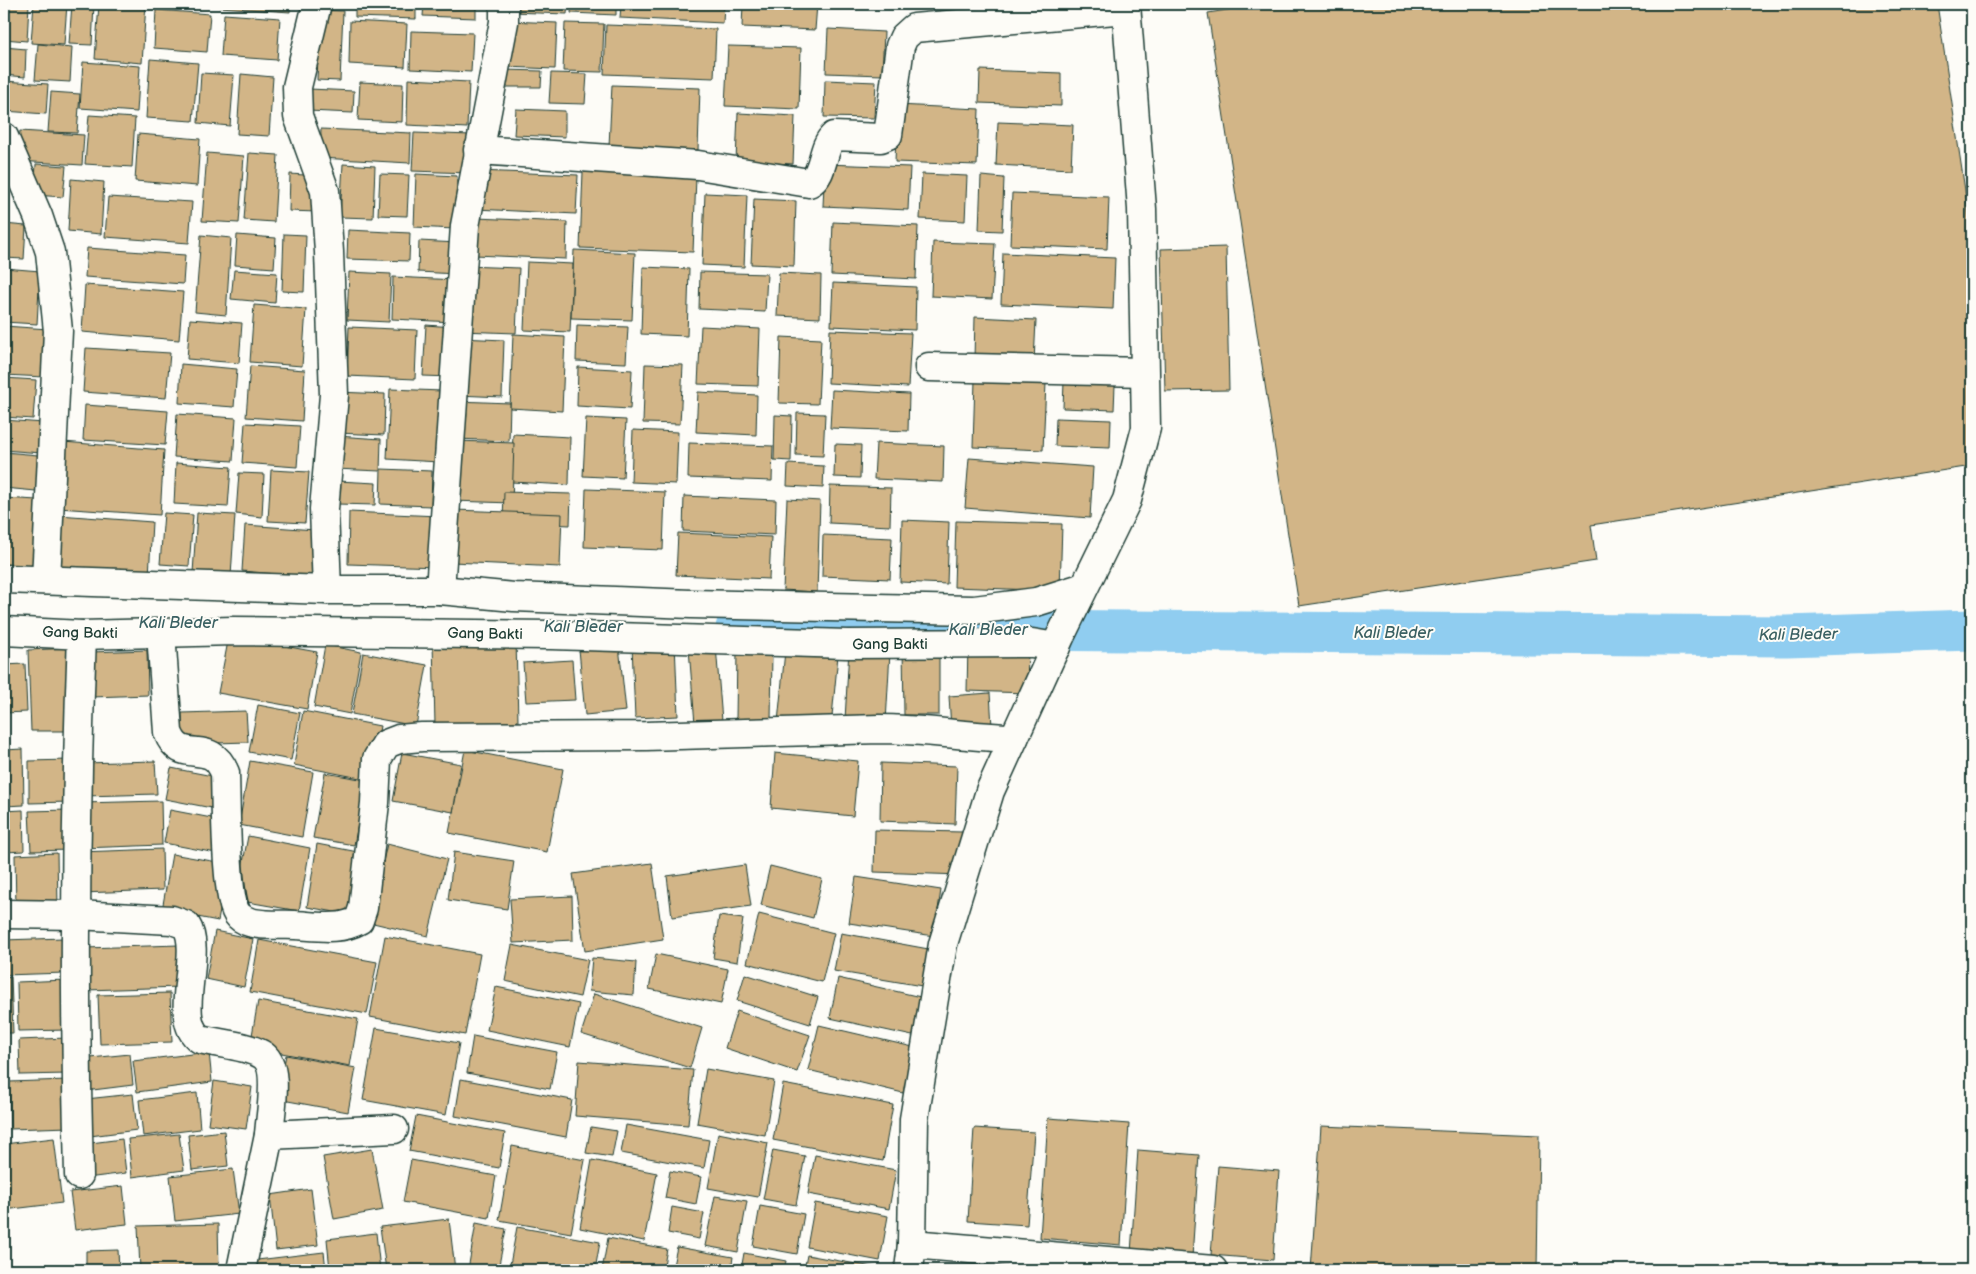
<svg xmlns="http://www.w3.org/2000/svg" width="1976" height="1274" viewBox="0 0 1976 1274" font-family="'Balsamiq Sans',sans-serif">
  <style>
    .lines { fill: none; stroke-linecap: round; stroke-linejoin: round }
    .canal { stroke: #90cdf0; stroke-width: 41 }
    .building { fill: #d2b587; stroke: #1f3d34 }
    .minor-casing { stroke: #1f3d34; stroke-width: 31 }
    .minor { stroke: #fdfcf7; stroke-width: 28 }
    .labels { text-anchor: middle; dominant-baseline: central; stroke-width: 4; stroke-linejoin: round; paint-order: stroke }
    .street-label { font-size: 15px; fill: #1f3d34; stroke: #fdfcf7 }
    .water-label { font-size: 16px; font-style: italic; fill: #3b6163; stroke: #fdfcf7 }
  </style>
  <rect width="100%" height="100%" fill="#fdfcf7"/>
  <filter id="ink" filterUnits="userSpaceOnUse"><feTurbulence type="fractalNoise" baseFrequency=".02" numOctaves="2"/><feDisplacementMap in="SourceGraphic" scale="10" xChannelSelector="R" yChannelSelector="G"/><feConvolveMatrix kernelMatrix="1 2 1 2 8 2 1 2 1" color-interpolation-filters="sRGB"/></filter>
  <g filter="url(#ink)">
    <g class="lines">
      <path class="canal" d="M736 628 1787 636 1972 630"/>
    </g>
    <g class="building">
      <path d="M4 4H29L27 41 4 39Z"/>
      <path d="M34 4H67L64 45 31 43Z"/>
      <path d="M72 4H94L92 45 69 44Z"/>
      <path d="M99 4H146L142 63 95 59Z"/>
      <path d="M221 4H290V12L220 7Z"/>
      <path d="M355 4H416V19L355 17Z"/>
      <path d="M424 4H476V18L423 16Z"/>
      <path d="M512 4H568L567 14 511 12Z"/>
      <path d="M572 4H616V15L571 13Z"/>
      <path d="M621 4H724L723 23 620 18Z"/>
      <path d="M743 4H817L815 30 742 27Z"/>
      <path d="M1265 4H1937L1972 237V466L1591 525 1596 561 1299 606 1208 13Z"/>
      <path d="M156 10 210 14 207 52 154 48Z"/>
      <path d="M320 10 343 11 340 81 317 80Z"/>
      <path d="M224 14 280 18 277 60 221 56Z"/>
      <path d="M350 21 407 24 405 67 349 64Z"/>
      <path d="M508 21 557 23 555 69 506 67Z"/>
      <path d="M565 23 604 24 602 72 563 71Z"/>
      <path d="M606 25 716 29 714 78 604 74Z"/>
      <path d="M828 29 884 32 882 75 826 73Z"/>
      <path d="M411 31 473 33 471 72 410 69Z"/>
      <path d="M38 44 72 47 70 82 35 80Z"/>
      <path d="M728 46 801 48 799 109 725 106Z"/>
      <path d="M4 47 26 49 25 77 4 75Z"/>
      <path d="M150 59 198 63 193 121 146 118Z"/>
      <path d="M83 62 140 66 137 112 80 108Z"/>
      <path d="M504 70 542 71 541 87H503Z"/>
      <path d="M980 70 1061 73V106L979 103Z"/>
      <path d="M201 73 234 75 230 126 198 123Z"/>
      <path d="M551 73 587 74 585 104 549 103Z"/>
      <path d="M241 74 273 77 269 136 237 134Z"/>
      <path d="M408 79 469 82 467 128 407 125Z"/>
      <path d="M825 80 876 82 874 118 824 117Z"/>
      <path d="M4 81 48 84 46 114 4 111Z"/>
      <path d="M360 82 403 84 402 122 358 120Z"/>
      <path d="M612 85 700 88 698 150 609 146Z"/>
      <path d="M309 89 354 91 353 113 308 111Z"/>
      <path d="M51 92 80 94 77 133 48 132Z"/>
      <path d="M897 105 979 109 977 165 895 162Z"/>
      <path d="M516 109 565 111V137L514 135Z"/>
      <path d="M738 113 795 116 793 164 736 161Z"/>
      <path d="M89 115 135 118 132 167 85 164Z"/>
      <path d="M998 122 1073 125 1071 169 996 165Z"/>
      <path d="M321 129 411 133 410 163 320 158Z"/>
      <path d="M20 131 84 135 82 165 18 161Z"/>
      <path d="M414 133 471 135 469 173 412 171Z"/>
      <path d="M138 134 200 139 197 186 135 181Z"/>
      <path d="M207 153 244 156 239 223 202 221Z"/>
      <path d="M249 153 278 155 274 222 244 220Z"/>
      <path d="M36 164 66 166 63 197 34 195Z"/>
      <path d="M343 164 375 166 373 218 340 217Z"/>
      <path d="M825 164 910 167 908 210 823 206Z"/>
      <path d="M477 171 578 175 576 214 476 209Z"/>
      <path d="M583 172 696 177 693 252 580 248Z"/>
      <path d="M290 174 318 176 317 212 289 211Z"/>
      <path d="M380 174 409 175 407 216 378 215Z"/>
      <path d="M416 174 457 176 455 229 414 227Z"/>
      <path d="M922 174 967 176 965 221 920 219Z"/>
      <path d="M981 176 1004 178 1002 231 979 230Z"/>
      <path d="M71 179 104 182 101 234 68 231Z"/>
      <path d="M705 193 747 195 744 267 702 265Z"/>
      <path d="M1012 193 1109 197 1107 249 1010 245Z"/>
      <path d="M108 197 192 202 189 243 105 237Z"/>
      <path d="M754 199 796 201 794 266 751 264Z"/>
      <path d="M476 218 567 222 566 259 475 255Z"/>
      <path d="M833 222 918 226 916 279 831 275Z"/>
      <path d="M4 224 26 226 24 259 4 258Z"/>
      <path d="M348 230 410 233 409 261 347 259Z"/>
      <path d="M284 234 306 235 304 292 282 291Z"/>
      <path d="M201 235 231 238 226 315 195 312Z"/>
      <path d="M237 235 276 238 274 268 235 265Z"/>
      <path d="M419 241 458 243 457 274 418 272Z"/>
      <path d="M933 242 995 244 992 299 931 296Z"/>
      <path d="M1226 247 1229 390 1165 391 1161 249Z"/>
      <path d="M87 248 185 255 183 284 85 277Z"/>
      <path d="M574 250 635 253 632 320 571 318Z"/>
      <path d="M1003 253 1115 258 1113 309 1001 304Z"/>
      <path d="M527 262 573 264 570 332 524 330Z"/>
      <path d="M464 266 519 268 516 333 461 331Z"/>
      <path d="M643 267 689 269 687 336 641 334Z"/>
      <path d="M4 268 40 271 37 324 4 322Z"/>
      <path d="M234 270 277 273 275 303 231 299Z"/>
      <path d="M349 272 391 274 389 322 347 320Z"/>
      <path d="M700 272 767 274 765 312 699 309Z"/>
      <path d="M779 273 821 275 820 318 777 316Z"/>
      <path d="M393 277 456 280 454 322 392 319Z"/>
      <path d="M833 283 916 287 915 330 831 326Z"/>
      <path d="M85 285 183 292 179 340 82 332Z"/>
      <path d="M254 305 306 309 302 366 250 362Z"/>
      <path d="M975 317 1036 320 1034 362 974 359Z"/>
      <path d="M190 319 242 323 239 363 187 359Z"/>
      <path d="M426 325 453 327 451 377 423 376Z"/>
      <path d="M577 325 628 327 626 363 576 361Z"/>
      <path d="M4 326 48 329 45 377 4 375Z"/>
      <path d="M701 326 760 329 758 386 698 384Z"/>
      <path d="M349 327 417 330 415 379 347 376Z"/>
      <path d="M830 330 911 333 908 387 828 383Z"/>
      <path d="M513 334 565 337 562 411 510 408Z"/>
      <path d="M781 337 821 339 818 404 779 403Z"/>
      <path d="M460 338 504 340 502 397 458 395Z"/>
      <path d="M86 348 170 353 166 398 83 392Z"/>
      <path d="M181 364 237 369 234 407 179 403Z"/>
      <path d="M645 364 683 365 680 424 643 423Z"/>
      <path d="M250 366 305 370 302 421 246 417Z"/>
      <path d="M578 367 632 370 630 409 577 406Z"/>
      <path d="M4 378 36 380 33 419 4 417Z"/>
      <path d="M975 380 1046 383 1043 450 973 447Z"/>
      <path d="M1064 382 1115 385 1114 410 1063 408Z"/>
      <path d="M390 389 442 391 439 462 387 459Z"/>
      <path d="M832 390 909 394 908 431 830 428Z"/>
      <path d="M338 392 385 394 384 435 337 433Z"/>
      <path d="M698 392 757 395 756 435 696 432Z"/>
      <path d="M457 401 510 403 509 441 456 439Z"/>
      <path d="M85 405 168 411 165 445 83 440Z"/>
      <path d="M797 413 825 414 823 456 796 455Z"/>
      <path d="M177 414 236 418 233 461 174 457Z"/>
      <path d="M775 415 792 416 791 461 774 460Z"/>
      <path d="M586 418 626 420 623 478 583 476Z"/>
      <path d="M1056 418 1111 420 1110 448 1055 446Z"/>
      <path d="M4 420 43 423 41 453 4 450Z"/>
      <path d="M245 423 300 426 297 467 242 463Z"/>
      <path d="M633 430 678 432 676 484 631 482Z"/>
      <path d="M513 434 570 437 569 485 511 482Z"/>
      <path d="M337 436 381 439 380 471 335 469Z"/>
      <path d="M456 441 514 443 512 503 453 501Z"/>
      <path d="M63 442 164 450 160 515 58 508Z"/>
      <path d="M689 443 773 446 772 481 688 478Z"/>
      <path d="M876 443 944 446 943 482 874 479Z"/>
      <path d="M835 444 861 445 860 478 834 477Z"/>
      <path d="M4 452 38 455 36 491 4 488Z"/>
      <path d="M969 458 1093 467 1090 518 965 508Z"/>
      <path d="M176 463 231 467 228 507 174 504Z"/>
      <path d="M788 464 824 466 823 488 787 486Z"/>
      <path d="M381 469 432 471 431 506 380 504Z"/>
      <path d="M271 470 309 472 305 523 268 521Z"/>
      <path d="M239 473 264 474 262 517 236 514Z"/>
      <path d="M338 481 376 483 375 505 337 504Z"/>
      <path d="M830 486 891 488 890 526 829 523Z"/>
      <path d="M586 489 665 492 663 550 584 547Z"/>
      <path d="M504 492 571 494 570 525 503 522Z"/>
      <path d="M684 496 776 500 775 535 683 531Z"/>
      <path d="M4 498 37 500 32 574 4 572Z"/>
      <path d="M787 499 820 501 817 592 783 590Z"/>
      <path d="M454 510 562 514 560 567 452 562Z"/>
      <path d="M349 512 438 516 437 567 348 564Z"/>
      <path d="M164 513 193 515 189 566 160 564Z"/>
      <path d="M197 513 235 515 231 576 193 573Z"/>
      <path d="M59 515 152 522 149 576 55 569Z"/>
      <path d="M902 520 949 522 947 584 900 582Z"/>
      <path d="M956 521 1062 524 1060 591 954 587Z"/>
      <path d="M245 525 315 530 312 577 242 571Z"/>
      <path d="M678 533 771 537 769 579 676 575Z"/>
      <path d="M823 535 892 538 890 579 822 576Z"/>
      <path d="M229 636 317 652 307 709 218 693Z"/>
      <path d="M516 640 518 722 435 725 433 642Z"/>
      <path d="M675 643 678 716 635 718 632 645Z"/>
      <path d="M325 645 361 652 350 714 314 707Z"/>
      <path d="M968 645 1028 647 1027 693 967 691Z"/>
      <path d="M619 646 626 711 585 715 579 649Z"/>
      <path d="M716 646 722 721 695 724 689 649Z"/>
      <path d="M903 647H939V715H904Z"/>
      <path d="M72 648 74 731H31L28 650Z"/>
      <path d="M849 649 890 652 886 722 845 720Z"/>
      <path d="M147 650 148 695 92 697 91 652Z"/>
      <path d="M737 651H772L771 721 736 720Z"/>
      <path d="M785 651 838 655 831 727 778 722Z"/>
      <path d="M363 653 427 665 416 726 352 714Z"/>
      <path d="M572 660 575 700 526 702 523 663Z"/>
      <path d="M25 664 27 712 4 713V665Z"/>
      <path d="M990 693 992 727 951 729 949 696Z"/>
      <path d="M258 705 300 713 291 760 249 752Z"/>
      <path d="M246 711 248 742 183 744 182 713Z"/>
      <path d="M303 711 380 726 370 780 294 765Z"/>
      <path d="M23 749 24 805 4 806V750Z"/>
      <path d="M465 750 563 769 547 852 449 833Z"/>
      <path d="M402 753 461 764 453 812 393 801Z"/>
      <path d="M775 753 858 761 853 816 771 808Z"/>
      <path d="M69 760 70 802 29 803V761Z"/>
      <path d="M155 761 157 794 84 796 83 763Z"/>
      <path d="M250 761 313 772 302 837 239 825Z"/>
      <path d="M881 763 957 766 955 824 880 821Z"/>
      <path d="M171 768 223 778 217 809 165 799Z"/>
      <path d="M325 773 366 780 354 845 313 838Z"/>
      <path d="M161 801 162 845 82 848 81 803Z"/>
      <path d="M23 810 24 851 4 852V811Z"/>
      <path d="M68 810 70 850 31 851 29 811Z"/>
      <path d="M170 810 222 820 216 853 164 843Z"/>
      <path d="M875 830 962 832 961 875 874 872Z"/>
      <path d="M248 836 310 848 299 911 236 900Z"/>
      <path d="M317 844 363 853 352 915 307 907Z"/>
      <path d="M387 844 447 859 428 936 369 922Z"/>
      <path d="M162 849 163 890 81 893 80 852Z"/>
      <path d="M454 852 514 861 507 909 448 900Z"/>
      <path d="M57 853 58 907 16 908 15 855Z"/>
      <path d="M172 854 229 864 218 921 162 910Z"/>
      <path d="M652 863 663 939 585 951 573 874Z"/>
      <path d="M745 865 751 906 672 917 667 876Z"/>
      <path d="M770 866 822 879 813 918 761 905Z"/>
      <path d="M856 877 941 890 934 936 849 923Z"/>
      <path d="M572 896 573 940 513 943 510 899Z"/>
      <path d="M759 914 834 933 822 982 747 963Z"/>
      <path d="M719 916 743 919 737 962 713 958Z"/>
      <path d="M215 931 253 939 244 987 206 979Z"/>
      <path d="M841 933 934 950 928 987 834 971Z"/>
      <path d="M385 936 480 954 465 1035 370 1017Z"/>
      <path d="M64 938 65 973 4 975V940Z"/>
      <path d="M259 940 377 962 367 1014 250 992Z"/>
      <path d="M179 945 180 987 86 990 85 948Z"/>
      <path d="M512 945 588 960 580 997 505 981Z"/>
      <path d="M656 954 728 969 721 1004 649 989Z"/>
      <path d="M592 958 636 962 634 995 589 991Z"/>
      <path d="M745 974 818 997 810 1024 737 1001Z"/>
      <path d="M11 977 13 1033H4V978Z"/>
      <path d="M838 978 925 998 917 1037 830 1018Z"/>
      <path d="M66 980 68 1030 18 1031 17 982Z"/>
      <path d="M496 987 579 1004 570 1047 487 1030Z"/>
      <path d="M170 993 172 1042 100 1044 98 995Z"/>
      <path d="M594 994 702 1028 690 1068 581 1034Z"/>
      <path d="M258 1001 358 1019 350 1066 250 1047Z"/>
      <path d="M737 1011 810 1035 797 1072 725 1048Z"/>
      <path d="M819 1025 913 1047 903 1093 808 1070Z"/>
      <path d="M376 1028 459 1043 446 1115 363 1100Z"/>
      <path d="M473 1036 557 1052 550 1089 467 1073Z"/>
      <path d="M67 1038 68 1074 20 1075 19 1040Z"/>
      <path d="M209 1052 212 1082 137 1092 133 1061Z"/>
      <path d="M130 1054 133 1085 85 1091 81 1059Z"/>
      <path d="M286 1055 356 1068 348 1112 277 1099Z"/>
      <path d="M579 1061 693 1070 688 1125 575 1116Z"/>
      <path d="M706 1069 774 1081 765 1135 697 1123Z"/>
      <path d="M461 1079 572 1100 566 1137 455 1116Z"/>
      <path d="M68 1080 69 1127 10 1129 9 1082Z"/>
      <path d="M214 1081 252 1087 246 1129 208 1124Z"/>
      <path d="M783 1084 893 1105 883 1161 773 1140Z"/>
      <path d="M197 1093 200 1129 143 1136 139 1100Z"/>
      <path d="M133 1094 137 1130 90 1136 86 1099Z"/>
      <path d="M416 1116 505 1133 499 1168 409 1151Z"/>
      <path d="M1048 1118 1129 1124 1121 1245 1040 1238Z"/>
      <path d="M626 1125 709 1140 704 1168 621 1153Z"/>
      <path d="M1321 1126 1539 1135 1537 1270H1311Z"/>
      <path d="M591 1127 617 1131 612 1157 586 1153Z"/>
      <path d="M974 1128 1034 1132 1027 1225 968 1221Z"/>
      <path d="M224 1131 228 1166 192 1170 188 1135Z"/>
      <path d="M718 1133 768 1143 758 1197 708 1188Z"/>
      <path d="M179 1134 184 1170 132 1177 128 1139Z"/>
      <path d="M54 1138 62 1203 4 1210V1144Z"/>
      <path d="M122 1139 126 1173 87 1178 83 1144Z"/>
      <path d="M512 1146 585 1160 571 1233 499 1220Z"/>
      <path d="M372 1149 383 1210 334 1219 323 1157Z"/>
      <path d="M773 1150 805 1156 796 1205 763 1199Z"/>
      <path d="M1138 1150 1199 1155 1192 1257 1131 1253Z"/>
      <path d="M815 1155 896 1170 889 1209 808 1194Z"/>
      <path d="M411 1160 496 1176 489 1218 403 1202Z"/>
      <path d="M592 1160 657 1173 644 1241 580 1228Z"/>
      <path d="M1218 1166 1279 1171 1273 1260 1211 1255Z"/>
      <path d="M233 1169 239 1214 175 1221 170 1176Z"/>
      <path d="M670 1171 701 1177 696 1204 665 1198Z"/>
      <path d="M123 1186 127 1224 75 1230 70 1192Z"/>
      <path d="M311 1189 318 1245 276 1250 270 1195Z"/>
      <path d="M715 1196 747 1201 738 1252 705 1246Z"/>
      <path d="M815 1203 888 1216 880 1261 807 1247Z"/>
      <path d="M760 1206 804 1214 797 1254 753 1246Z"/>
      <path d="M672 1207 704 1213 699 1239 668 1233Z"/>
      <path d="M449 1219 455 1270H386L380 1227Z"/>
      <path d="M476 1223 506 1229 498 1270H468Z"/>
      <path d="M218 1224 219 1270H140L138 1226Z"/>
      <path d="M517 1227 600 1242 595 1270H509Z"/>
      <path d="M376 1233 380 1270H330L327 1239Z"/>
      <path d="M608 1238 667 1249 663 1270H602Z"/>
      <path d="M677 1247 733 1257 731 1270H672Z"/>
      <path d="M118 1250 119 1270H86V1251Z"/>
      <path d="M324 1252 326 1270H251L249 1261Z"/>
      <path d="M744 1253 786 1261 784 1270H741Z"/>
      <path d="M807 1255 889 1270H804Z"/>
      <path d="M55 1264V1270H4V1265Z"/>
    </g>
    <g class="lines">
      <g class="minor-casing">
        <g id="minor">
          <path d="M317 4 297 87 298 116 325 191 329 252 334 395 324 509 327 590"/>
          <path d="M4 137 38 216 50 252 58 331 46 580"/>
          <path d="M478 150 698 165 809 183C825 175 821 147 834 136L881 138 888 135 900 46 904 37 914 28 1126 9"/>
          <path d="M929 367 1144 372"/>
          <path d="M4 579 327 590H440L514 597 691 604 974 610 1036 602 1084 587"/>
          <path d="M440 590 465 226 504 22V4"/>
          <path d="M4 631 82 635 233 631 551 635 847 644 1032 643 1056 647"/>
          <path d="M161 633 168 732C181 768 210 735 225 773 226 798 225 903 239 916 251 928 279 924 295 925 315 926 340 931 359 920L363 908 375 803 377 759 386 744 399 739 422 737 646 736 879 729C925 729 969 737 1014 738"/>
          <path d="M4 914 76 915 172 920 186 925C204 953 171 1019 200 1039 219 1044 244 1045 261 1054 281 1064 270 1115 269 1135"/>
          <path d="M79 1175C74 995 75 815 82 635"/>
          <path d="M912 1244 1213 1270"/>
          <path d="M241 1270 269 1135 394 1129"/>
          <path d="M909 1270 912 1244 914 1119 943 944 990 791 1060 637 1127 500 1146 428 1142 209 1126 4"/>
        </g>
      </g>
      <use href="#minor" class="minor"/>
    </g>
  </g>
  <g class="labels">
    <g class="street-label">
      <text transform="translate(80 633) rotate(1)">Gang Bakti</text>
      <text transform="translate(485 634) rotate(1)">Gang Bakti</text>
      <text x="890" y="644">Gang Bakti</text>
    </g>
    <g class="water-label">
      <text x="178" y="623">Kali Bleder</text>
      <text x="583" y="627">Kali Bleder</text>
      <text x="988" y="630">Kali Bleder</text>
      <text x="1393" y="633">Kali Bleder</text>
      <text transform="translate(1798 635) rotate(-1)">Kali Bleder</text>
    </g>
  </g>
  <rect width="1976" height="1274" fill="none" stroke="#fdfcf7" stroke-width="20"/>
  <rect x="10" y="10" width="1956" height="1254" fill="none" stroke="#1f3d34" stroke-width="2" filter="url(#ink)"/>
</svg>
